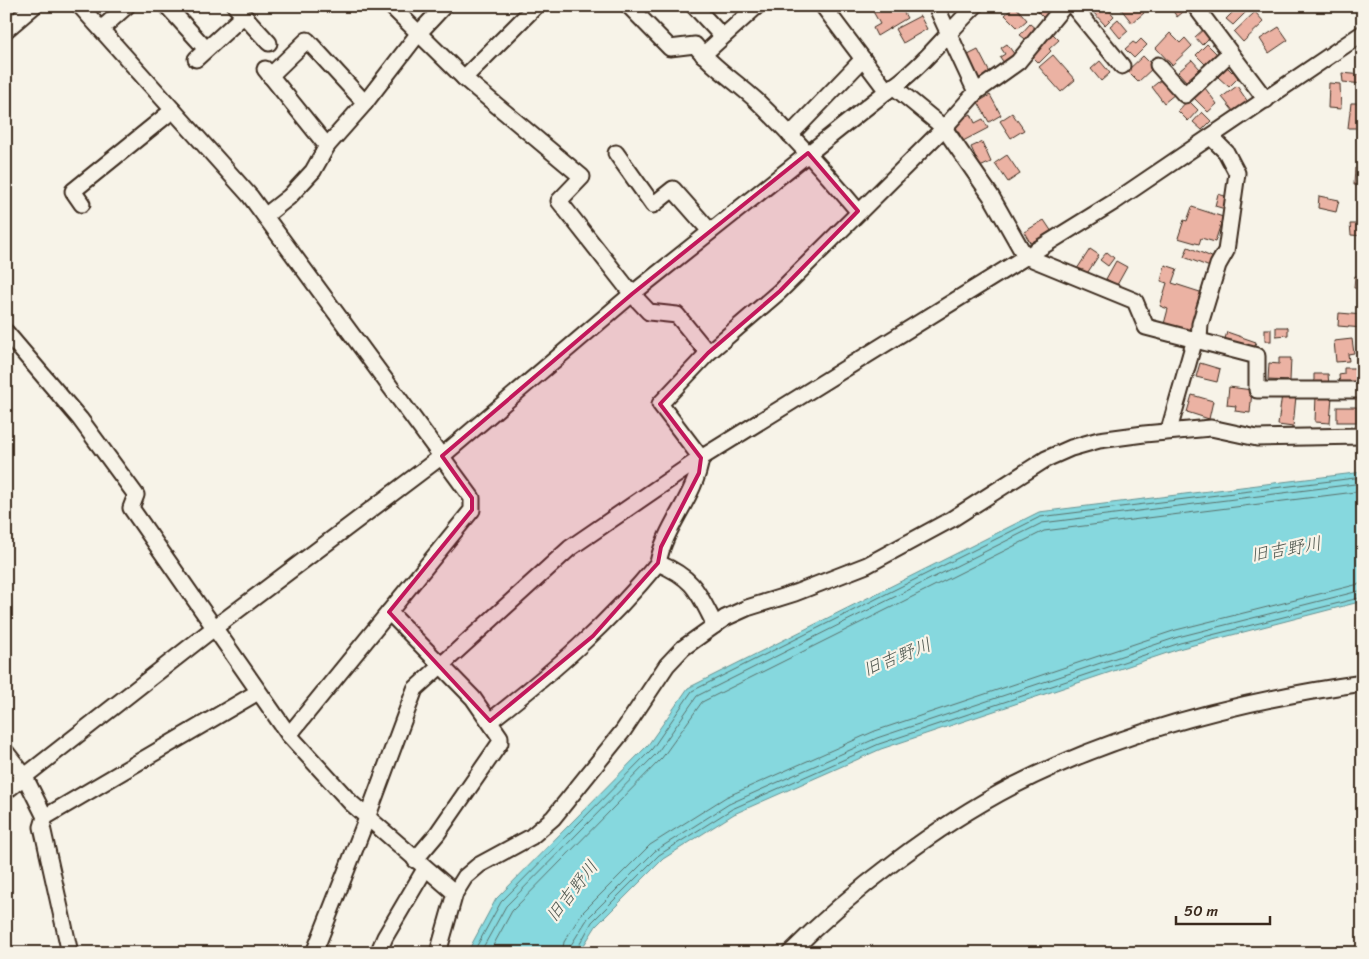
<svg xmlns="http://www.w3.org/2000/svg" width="1369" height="959" viewBox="0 0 1369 959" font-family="Sriracha,'Klee One',sans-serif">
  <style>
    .water { fill: #86d8de; stroke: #689291 }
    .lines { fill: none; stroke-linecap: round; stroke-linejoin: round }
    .shore { stroke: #59706b; stroke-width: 1 }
    .building { fill: #ebb2a3; stroke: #3b2a1e }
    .minor-casing { stroke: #3b2a1e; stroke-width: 19 }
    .minor { stroke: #f7f3e8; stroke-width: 15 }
    .marked { fill: #c2185b; fill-opacity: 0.2; stroke: #c2185b; stroke-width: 4; stroke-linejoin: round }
    .labels { text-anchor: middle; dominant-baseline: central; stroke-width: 4.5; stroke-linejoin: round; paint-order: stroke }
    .water-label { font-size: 18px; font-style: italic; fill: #4e564e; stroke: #f7f3e8 }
  </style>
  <rect width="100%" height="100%" fill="#f7f3e8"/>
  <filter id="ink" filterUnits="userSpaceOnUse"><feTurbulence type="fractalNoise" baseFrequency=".02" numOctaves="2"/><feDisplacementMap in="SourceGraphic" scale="10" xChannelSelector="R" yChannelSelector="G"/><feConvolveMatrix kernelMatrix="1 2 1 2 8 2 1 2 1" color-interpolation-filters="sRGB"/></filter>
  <g filter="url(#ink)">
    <path class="water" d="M1363 472V601L1182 648 881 749 734 814 663 859 596 926 579 953H467L496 899 648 745 688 688 1039 512Z"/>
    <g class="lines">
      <g class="shore">
        <path d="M473 953 501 902 652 749 692 691 1040 517 1363 477"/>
        <path d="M480 953 506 906 657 753 697 696 1042 523 1363 483"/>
        <path d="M489 953 512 911 662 758 702 702 1044 531 1363 491"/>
        <path d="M562 953 564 942 582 913 650 845 726 797 875 731 1176 630 1363 583"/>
        <path d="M569 953 571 945 588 918 655 851 729 804 877 738 1178 637 1363 590"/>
        <path d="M575 953 592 922 659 855 732 809 879 744 1180 643 1363 597"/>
      </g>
    </g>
    <g class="building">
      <path d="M870 6H903L901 8 907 18 877 36 873 28 880 24Z"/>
      <path d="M1015 6 1027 20 1018 28 1005 15Z"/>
      <path d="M1036 6H1057L1045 19 1034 8Z"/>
      <path d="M1097 6H1105L1114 16 1105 25 1092 11Z"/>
      <path d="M1125 6H1138L1144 13 1132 23 1121 9Z"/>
      <path d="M1173 6H1187L1188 8 1177 17 1171 8Z"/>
      <path d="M1239 6 1246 12 1233 25 1226 19Z"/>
      <path d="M1255 12 1264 22 1243 42 1234 32Z"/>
      <path d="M920 16 927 29 903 43 895 29Z"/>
      <path d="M1118 19 1128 31 1120 38 1110 26Z"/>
      <path d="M1030 24 1037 30 1028 41 1020 35Z"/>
      <path d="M1279 27 1288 40 1269 53 1260 39Z"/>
      <path d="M1205 28 1212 35 1202 45 1195 37Z"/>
      <path d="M1170 33 1180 43 1185 38 1192 46 1172 65 1156 48Z"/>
      <path d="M1053 34 1059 40 1049 49 1051 51 1039 63 1030 54Z"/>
      <path d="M1141 39 1147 45 1134 58 1125 49 1133 42 1136 44Z"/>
      <path d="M1007 44 1017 58 1006 66 1000 57 1005 54 1001 48Z"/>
      <path d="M1207 44 1217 54 1206 65 1196 55Z"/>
      <path d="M978 50 990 73 977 79 966 56Z"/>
      <path d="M1053 55 1075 80 1061 92 1039 67Z"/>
      <path d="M1143 56 1154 67 1138 82 1127 71Z"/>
      <path d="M1192 60 1200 69 1186 81 1178 72Z"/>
      <path d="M1100 61 1110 73 1101 81 1091 69Z"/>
      <path d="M1227 67 1232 72 1235 69 1241 75 1229 87 1218 77Z"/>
      <path d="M1342 73 1363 75V84L1343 82Z"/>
      <path d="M1162 79 1175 94 1164 103 1152 87Z"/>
      <path d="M1329 83 1340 84 1341 109 1328 108Z"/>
      <path d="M1237 86 1248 102 1234 112 1222 97Z"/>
      <path d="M1205 88 1217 104 1208 112 1194 98Z"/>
      <path d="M990 95 1001 115 989 122 978 102Z"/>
      <path d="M1188 100 1198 110 1188 121 1178 111Z"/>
      <path d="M1351 103H1363V128H1348Z"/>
      <path d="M1202 112 1211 121 1202 130 1193 122Z"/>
      <path d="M1012 113 1024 130 1011 138 1000 121Z"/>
      <path d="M971 114 975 123 983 119 988 128 963 141 954 123Z"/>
      <path d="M982 142 991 162 980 167 971 147Z"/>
      <path d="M1007 155 1020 174 1008 182 995 163Z"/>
      <path d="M1355 168 1363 169V185H1354Z"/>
      <path d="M1218 194 1228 197 1225 209 1215 206Z"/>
      <path d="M1319 196 1339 200 1336 212 1318 208Z"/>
      <path d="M1192 207 1223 217 1215 242 1201 238 1199 244 1178 238 1184 220 1187 221Z"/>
      <path d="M1044 220 1052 232 1031 244 1024 232Z"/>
      <path d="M1350 224H1363V236L1351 235Z"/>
      <path d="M1188 247 1214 258 1210 267 1184 257Z"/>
      <path d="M1090 249 1099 255 1086 275 1077 269Z"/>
      <path d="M1107 252 1114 258 1108 266 1100 260Z"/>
      <path d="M1116 261 1127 267 1117 285 1106 279Z"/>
      <path d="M1165 265 1177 269 1172 283 1203 293 1192 332 1164 324 1168 309 1160 306 1167 283 1161 281Z"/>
      <path d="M1355 276 1363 277V289L1354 288Z"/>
      <path d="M1339 313 1363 315V328L1338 326Z"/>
      <path d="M1276 327H1288V335L1276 336Z"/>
      <rect x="1265" y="329" width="6" height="12"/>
      <path d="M1227 332 1256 342 1253 352 1224 342Z"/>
      <path d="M1352 339 1354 353 1348 354 1349 361 1336 362 1334 341Z"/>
      <path d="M1279 358H1291L1290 381 1268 380 1269 363 1279 364Z"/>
      <path d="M1200 363 1220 369 1217 382 1196 377Z"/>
      <path d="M1344 368H1358V386H1340L1339 375 1344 374Z"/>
      <path d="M1314 374H1328L1329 385H1314Z"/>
      <path d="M1229 387 1252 390 1250 413 1235 411 1236 406 1227 405Z"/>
      <path d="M1282 394 1296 396 1293 427 1278 425Z"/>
      <path d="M1192 395 1213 401 1209 419 1187 412Z"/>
      <path d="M1316 395 1332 396 1330 423 1315 422Z"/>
      <rect x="1337" y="407" width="20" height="15"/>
    </g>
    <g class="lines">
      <g class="minor-casing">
        <g id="minor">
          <path d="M80 6 250 196 472 498V510L289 735"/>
          <path d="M167 6 206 49"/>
          <path d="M235 6 269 43"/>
          <path d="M391 6 464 78 582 177 559 201 632 294 649 312 677 315 708 353"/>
          <path d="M629 6 670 48 695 45C712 67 737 82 757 101 793 136 826 173 858 211"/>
          <path d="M694 6 722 36"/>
          <path d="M823 6 887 91"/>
          <path d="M936 6 976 92"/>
          <path d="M1073 6 1122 66"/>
          <path d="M1195 6 1266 100"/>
          <path d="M101 29 127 6"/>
          <path d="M6 30 34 6"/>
          <path d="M703 55 757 6"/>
          <path d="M196 59 243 16"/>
          <path d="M1158 65 1185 95 1230 53"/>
          <path d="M265 69 327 146"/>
          <path d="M270 76 307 40 365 103"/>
          <path d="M464 78 536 6"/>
          <path d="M893 86 944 128 991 196 1025 256 1135 301 1146 327 1257 356V390H1363"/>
          <path d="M790 135 863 59"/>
          <path d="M616 153 653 205 673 189 710 231"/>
          <path d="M82 204 73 191 173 110"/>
          <path d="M265 216 289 197 313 171 327 146 365 103 418 34 444 6"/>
          <path d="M6 332 80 419 136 495 131 508 289 735 351 803 455 893"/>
          <path d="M1199 340 1200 324 1218 265 1226 251 1237 173 1226 152 1211 137"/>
          <path d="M1169 430 1195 339"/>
          <path d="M658 563C694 578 698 592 715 625"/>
          <path d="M389 612 473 698 500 737V743L437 834 415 860"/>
          <path d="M490 721C553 672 607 625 658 563 665 525 696 496 701 458L660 404 708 353 780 291 944 128 976 92 1018 62 1064 6"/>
          <path d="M6 752 24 775 45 817"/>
          <path d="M6 791 214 628 442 456 632 294 887 91C919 71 947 33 975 6"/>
          <path d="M70 953 42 827 45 817 258 692"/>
          <path d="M314 953 367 818 415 689 570 548 701 458 1114 202 1363 33"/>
          <path d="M378 953 385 937 425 869"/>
          <path d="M438 953 455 893 465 877 479 865 531 837 553 818 623 731 667 665 683 648 725 618 747 608 795 593 867 565 952 519 1046 459 1071 448 1099 440 1144 434 1211 428 1257 438 1363 436"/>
          <path d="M790 953C851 891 936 826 1013 786 1121 731 1243 700 1363 683"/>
        </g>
      </g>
      <use href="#minor" class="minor"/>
    </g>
  </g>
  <path class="marked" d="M808 153 858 211 780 291 708 353 660 404 701 458 699 473 661 547 658 563 593 636 490 721 389 612 472 510V498L442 456 632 294Z"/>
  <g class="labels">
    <g class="water-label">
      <text transform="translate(1286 549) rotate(-10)">旧吉野川</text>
      <text transform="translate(897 657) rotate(-22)">旧吉野川</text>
      <text transform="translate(572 891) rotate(-52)">旧吉野川</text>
    </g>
  </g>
  <rect width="1369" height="959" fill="none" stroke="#f7f3e8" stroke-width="25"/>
  <rect x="12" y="12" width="1344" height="934" fill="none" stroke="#3b2a1e" stroke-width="2" filter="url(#ink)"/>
  <path d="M1176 916v8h94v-8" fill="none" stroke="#3b2a1e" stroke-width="2.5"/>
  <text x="1184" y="916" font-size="15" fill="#3b2a1e" stroke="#f7f3e8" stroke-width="4" paint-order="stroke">50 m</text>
</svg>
